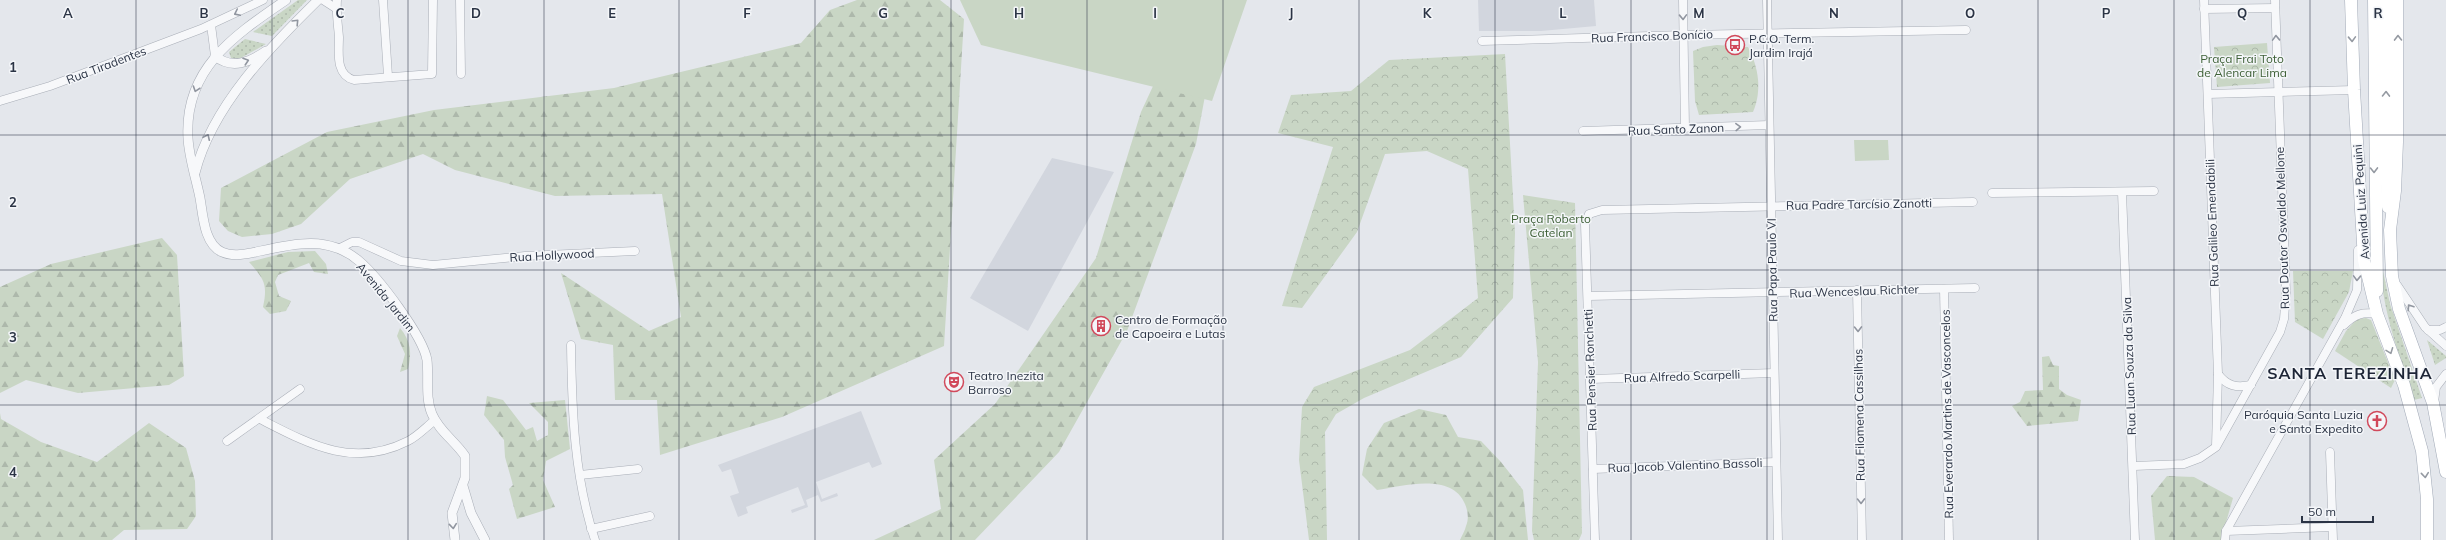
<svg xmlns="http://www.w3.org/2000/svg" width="2446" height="540" viewBox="0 0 2446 540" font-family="Mulish,sans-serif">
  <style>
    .built { fill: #d2d6de }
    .grass { fill: url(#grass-dots) }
    .forest { fill: url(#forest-firs) }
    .park { fill: url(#park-crowns) }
    .garden { fill: #c9d6c5 }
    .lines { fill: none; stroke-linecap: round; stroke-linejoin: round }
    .minor-casing { stroke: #a9aeb7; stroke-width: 9 }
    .tertiary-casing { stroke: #a9aeb7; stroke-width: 10 }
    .primary-casing { stroke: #a3abb8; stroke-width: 13 }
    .minor { stroke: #f7f8fa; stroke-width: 8 }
    .tertiary { stroke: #f7f8fa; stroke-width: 9 }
    .primary { stroke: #fff; stroke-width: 12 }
    .oneway { stroke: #9196a0 }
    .oneway2 { stroke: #959aa2 }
    .grid { fill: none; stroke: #2b3445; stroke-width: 1; stroke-opacity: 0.55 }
    .labels { text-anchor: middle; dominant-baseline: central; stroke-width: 3; stroke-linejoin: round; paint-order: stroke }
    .street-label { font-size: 12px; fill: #2b3445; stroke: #f4f6f9 }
    .poi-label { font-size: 12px; fill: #2b3445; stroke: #f4f6f9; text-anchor: start }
    .park-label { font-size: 12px; fill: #3f6138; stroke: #f4f6f9 }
    .district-label { font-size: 16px; font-weight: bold; letter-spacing: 1px; fill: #1d2536; stroke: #f4f6f9 }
    .grid-label { font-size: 13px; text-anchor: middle; font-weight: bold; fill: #2b3445; stroke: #f4f6f9; stroke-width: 3; stroke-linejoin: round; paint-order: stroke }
  </style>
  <defs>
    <pattern id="grass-dots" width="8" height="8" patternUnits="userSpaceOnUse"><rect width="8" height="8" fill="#c9d6c5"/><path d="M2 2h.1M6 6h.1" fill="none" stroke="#adb8ab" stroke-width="1.8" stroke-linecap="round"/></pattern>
    <pattern id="forest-firs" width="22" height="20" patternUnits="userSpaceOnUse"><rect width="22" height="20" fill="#c9d6c5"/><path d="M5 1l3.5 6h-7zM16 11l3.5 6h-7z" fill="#adb8ab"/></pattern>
    <pattern id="park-crowns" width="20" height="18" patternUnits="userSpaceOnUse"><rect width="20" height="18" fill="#c9d6c5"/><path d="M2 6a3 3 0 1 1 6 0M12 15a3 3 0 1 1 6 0" fill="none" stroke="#adb8ab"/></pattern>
  </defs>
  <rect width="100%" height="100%" fill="#e4e7ec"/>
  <g class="built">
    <path d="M1478 0H1594L1596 26 1541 31H1479Z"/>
    <path d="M1052 158 1114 172 1028 331 970 298Z"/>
    <path d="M861 411 882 464 872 468 869 462 816 482 822 499 837 493 838 496 821 502 818 495 806 500 808 507 792 513 791 510 805 505 798 487 746 507 748 513 738 517 730 496 739 493 731 469 722 472 718 465Z"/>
  </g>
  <g class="grass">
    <path d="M298 0H307L272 36 253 32Z"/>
    <path d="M245 39 266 44 239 59 231 58 229 52Z"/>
    <path d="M2379 252 2390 304 2422 398 2414 400C2397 349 2381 307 2379 252Z"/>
    <path d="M2427 340 2446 356V358L2435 365Z"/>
  </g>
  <g class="forest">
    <path d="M857 0H940L964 19 944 346 782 417 660 455 657 400H615L613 345 581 339 561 273 649 331 681 317 662 194 555 196 455 170 423 154 350 179 301 224 272 234 242 237 228 231 219 221 221 188 327 132 434 110 614 88 801 43 830 10Z"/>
    <path d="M1223 0 1196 144 1127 331 1059 452 975 540H874L941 509 934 460 995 404 1096 258 1141 112 1186 15Z"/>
    <path d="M162 238 177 255 184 376 169 385 78 393 26 380 0 393V287L51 264Z"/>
    <path d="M315 251 326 264 328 274 314 272 309 263 278 275 275 282 279 296 291 301 286 311 270 314 263 307C268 284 264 279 249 262L288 252Z"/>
    <path d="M400 328C411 341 412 353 408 369L400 372 405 354 397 336Z"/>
    <path d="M2049 356 2053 365 2059 366V389L2067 395 2081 400 2078 421 2027 426 2012 406 2020 402 2025 391 2043 390 2042 357Z"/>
    <path d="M487 396 503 400 526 430 533 427 537 441 548 435V422L529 403 565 400 570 449 546 461 543 480 555 507 517 519 509 489 513 485 505 457 504 440 484 415Z"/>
    <path d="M1419 409 1446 415 1458 437 1481 441 1501 462 1523 490 1528 540H1460C1462 535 1465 531 1466 526 1469 519 1468 511 1465 504 1452 472 1403 486 1377 490L1362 475 1367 449 1384 423Z"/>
    <path d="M0 413 1 419 41 442 97 462 149 423 186 448 195 481 196 516 187 529 124 530 112 540H0Z"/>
    <path d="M2167 476 2194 477 2233 498 2221 540H2155L2151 496Z"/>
  </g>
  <g class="park">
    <path d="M2267 43 2270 83 2217 87 2214 47Z"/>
    <path d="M1717 45 1748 47C1759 68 1762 91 1753 112L1699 115 1695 101 1693 51 1703 47Z"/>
    <path d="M1505 54 1515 233 1513 298 1461 357 1364 398 1336 414 1325 432 1327 540H1309L1299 460 1302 407 1314 387 1410 350 1478 298 1468 169 1427 151 1385 154 1357 232 1302 308 1282 306 1333 147 1278 133 1291 95 1351 91 1389 60Z"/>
    <path d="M1523 195 1575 203 1582 533 1579 540H1534L1532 531 1538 362Z"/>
    <path d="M2293 271H2353L2349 292 2323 339 2295 322Z"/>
    <path d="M2366 318 2371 320 2395 380 2391 388 2335 351 2346 331 2357 319Z"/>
  </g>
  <g class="garden">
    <path d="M960 0H1247L1212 101 981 45Z"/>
    <path d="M1854 140H1888L1889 160 1855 161Z"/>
  </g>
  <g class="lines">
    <g class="minor-casing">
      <g id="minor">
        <path d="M323 0 337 9"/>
        <path d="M337 0C336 13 338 25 339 37 339 52 335 75 354 80L432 74 433 0"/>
        <path d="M383 0 388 76"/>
        <path d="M460 0 461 74"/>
        <path d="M1683 0 1685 128"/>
        <path d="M1767 0 1778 540"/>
        <path d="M2204 0 2218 374 2216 446"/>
        <path d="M2204 9 2275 8"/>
        <path d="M211 25 215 56"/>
        <path d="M1482 41 1684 35 1966 30"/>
        <path d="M2208 94 2354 90"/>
        <path d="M0 101 50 86 201 29 263 0"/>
        <path d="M1583 131 1769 125"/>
        <path d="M2122 192 2135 540"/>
        <path d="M1992 193 2154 191"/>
        <path d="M340 248 352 242H359L401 261 433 265 525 256 635 251"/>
        <path d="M2397 285 2425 327 2446 346"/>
        <path d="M1944 289 1949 540"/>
        <path d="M1857 290 1862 540"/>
        <path d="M1588 296 1975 288"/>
        <path d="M2344 325C2355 314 2362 312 2377 314"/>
        <path d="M2428 330H2440L2446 327"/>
        <path d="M571 345C572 411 574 477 595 540"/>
        <path d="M2218 374C2227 386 2236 388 2251 385"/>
        <path d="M1591 379 1774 373"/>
        <path d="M2434 402 2436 387 2446 374"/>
        <path d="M260 419C309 444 353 469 408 441 418 436 426 427 435 420"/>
        <path d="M227 441 300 389"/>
        <path d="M2330 452 2333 540"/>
        <path d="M2134 466 2184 464 2200 458 2216 447 2280 332 2284 319 2286 292 2275 0"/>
        <path d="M1593 469 1776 462"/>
        <path d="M580 475 638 469"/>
        <path d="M591 529 650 516"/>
        <path d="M2226 531 2331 527"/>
        <path d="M1595 540 1585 224 1589 214 1602 210 1973 202"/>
        <path d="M2225 540 2226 531 2345 318 2357 290 2358 250"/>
      </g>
    </g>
    <g class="tertiary-casing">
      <g id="tertiary">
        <path d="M286 0C235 35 184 68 188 138 189 158 196 178 200 198 203 215 204 244 222 252 233 257 245 254 256 252 291 244 328 234 359 261 378 277 423 336 427 360 429 378 425 398 432 414 439 431 455 441 465 456V478L452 513 455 540"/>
        <path d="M215 56C232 70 250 62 266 51"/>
        <path d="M195 173C212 106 270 47 318 0"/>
        <path d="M463 486 471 513 485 540"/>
      </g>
    </g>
    <g class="primary-casing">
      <g id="primary">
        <path d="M2351 0 2354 90 2364 260 2377 314 2404 385 2422 451 2427 499V540"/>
        <path d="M2374 0 2377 291"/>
        <path d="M2386 0 2385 133 2388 207"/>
        <path d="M2397 0V142L2395 191 2390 230 2392 276 2399 309 2433 403 2446 472"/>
      </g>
    </g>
    <use href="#minor" class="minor"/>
    <use href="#tertiary" class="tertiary"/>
    <use href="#primary" class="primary"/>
  </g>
  <defs><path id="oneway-chevron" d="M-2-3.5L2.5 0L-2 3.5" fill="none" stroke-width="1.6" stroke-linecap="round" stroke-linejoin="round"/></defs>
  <g class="oneway">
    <use href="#oneway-chevron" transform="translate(237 13) rotate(154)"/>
    <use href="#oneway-chevron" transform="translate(1683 17) rotate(88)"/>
    <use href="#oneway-chevron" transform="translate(296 22) rotate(-46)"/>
    <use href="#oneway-chevron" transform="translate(2276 38) rotate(-92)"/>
    <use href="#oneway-chevron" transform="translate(246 61) rotate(-18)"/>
    <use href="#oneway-chevron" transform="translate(196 89) rotate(109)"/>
    <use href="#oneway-chevron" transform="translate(1738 127) rotate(-2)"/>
    <use href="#oneway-chevron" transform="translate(207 137) rotate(-65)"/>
    <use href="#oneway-chevron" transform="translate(2357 278) rotate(92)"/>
    <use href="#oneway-chevron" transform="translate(2410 307) rotate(-124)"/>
    <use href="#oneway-chevron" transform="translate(1858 329) rotate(89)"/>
    <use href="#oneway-chevron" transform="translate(1861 501) rotate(89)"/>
    <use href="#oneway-chevron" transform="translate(453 526) rotate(84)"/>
  </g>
  <g class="oneway2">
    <use href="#oneway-chevron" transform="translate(2398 38) rotate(-91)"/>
    <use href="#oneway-chevron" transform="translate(2352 39) rotate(88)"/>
    <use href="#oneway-chevron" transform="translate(2386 94) rotate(-89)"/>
    <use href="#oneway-chevron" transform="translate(2374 170) rotate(89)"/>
    <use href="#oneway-chevron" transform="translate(2390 351) rotate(69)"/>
    <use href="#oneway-chevron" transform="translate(2425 475) rotate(84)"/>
  </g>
  <path class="grid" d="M136 0V540M272 0V540M408 0V540M544 0V540M679 0V540M815 0V540M951 0V540M1087 0V540M1223 0V540M1359 0V540M1495 0V540M1631 0V540M1767 0V540M1902 0V540M2038 0V540M2174 0V540M2310 0V540M0 135H2446M0 270H2446M0 405H2446"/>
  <defs>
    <g id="bus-ring" transform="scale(1)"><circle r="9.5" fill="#f4f6f9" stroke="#d1495b" stroke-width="1.5"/><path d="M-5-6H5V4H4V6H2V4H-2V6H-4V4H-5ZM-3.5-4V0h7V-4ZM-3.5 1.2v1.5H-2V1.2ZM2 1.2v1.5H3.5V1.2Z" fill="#d1495b"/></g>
    <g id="building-ring" transform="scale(1)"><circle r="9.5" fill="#f4f6f9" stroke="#d1495b" stroke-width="1.5"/><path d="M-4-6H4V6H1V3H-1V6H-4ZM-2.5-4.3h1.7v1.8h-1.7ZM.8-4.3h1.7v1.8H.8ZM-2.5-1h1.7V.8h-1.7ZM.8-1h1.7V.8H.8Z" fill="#d1495b"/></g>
    <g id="theatre-ring" transform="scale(1)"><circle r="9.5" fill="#f4f6f9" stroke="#d1495b" stroke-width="1.5"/><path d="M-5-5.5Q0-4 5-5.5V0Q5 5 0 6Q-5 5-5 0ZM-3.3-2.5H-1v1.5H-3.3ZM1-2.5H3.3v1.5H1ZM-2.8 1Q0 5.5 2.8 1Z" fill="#d1495b"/></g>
    <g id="church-ring" transform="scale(1)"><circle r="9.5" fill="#f4f6f9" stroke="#d1495b" stroke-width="1.5"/><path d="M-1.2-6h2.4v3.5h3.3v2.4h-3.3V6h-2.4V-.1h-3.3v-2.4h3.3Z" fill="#d1495b"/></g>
  </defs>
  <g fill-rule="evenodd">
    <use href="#bus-ring" x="1735" y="45"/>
    <use href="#building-ring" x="1101" y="326"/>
    <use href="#theatre-ring" x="954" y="382"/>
    <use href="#church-ring" x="2377" y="421"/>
  </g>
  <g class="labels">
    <g class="street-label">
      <text transform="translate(1652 36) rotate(-2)">Rua Francisco Bonício</text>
      <text transform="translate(106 65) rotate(-21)">Rua Tiradentes</text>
      <text transform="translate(1676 129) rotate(-2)">Rua Santo Zanon</text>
      <text transform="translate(2361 202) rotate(-94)">Avenida Luiz Pequini</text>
      <text transform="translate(1859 204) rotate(-1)">Rua Padre Tarcísio Zanotti</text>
      <text transform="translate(2212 223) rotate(-92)">Rua Galileo Emendabili</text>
      <text transform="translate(2282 228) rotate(-92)">Rua Doutor Oswaldo Mellone</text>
      <text transform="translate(552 255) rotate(-3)">Rua Hollywood</text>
      <text transform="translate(1772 270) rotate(-91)">Rua Papa Paulo VI</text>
      <text transform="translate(1854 291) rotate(-2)">Rua Wenceslau Richter</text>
      <text transform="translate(386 297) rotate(51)">Avenida Jardim</text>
      <text transform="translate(2129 366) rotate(-92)">Rua Luan Souza da Silva</text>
      <text transform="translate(1590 370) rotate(-92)">Rua Pensier Ronchetti</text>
      <text transform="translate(1682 376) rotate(-2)">Rua Alfredo Scarpelli</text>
      <text transform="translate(1947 414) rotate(-91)">Rua Everardo Martins de Vasconcelos</text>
      <text transform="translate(1859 415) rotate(-91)">Rua Filomena Cassilhas</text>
      <text transform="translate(1685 465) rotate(-2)">Rua Jacob Valentino Bassoli</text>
    </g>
    <g class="poi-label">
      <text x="1749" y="38">P.C.O. Term.<tspan x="1749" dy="14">Jardim Irajá</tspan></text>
      <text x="1115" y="319">Centro de Formação<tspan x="1115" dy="14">de Capoeira e Lutas</tspan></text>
      <text x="968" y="375">Teatro Inezita<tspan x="968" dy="14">Barroso</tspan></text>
      <text x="2363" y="414" text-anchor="end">Paróquia Santa Luzia<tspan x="2363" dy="14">e Santo Expedito</tspan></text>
    </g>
    <g class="park-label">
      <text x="2242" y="58">Praça Frai Toto<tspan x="2242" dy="14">de Alencar Lima</tspan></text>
      <text x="1551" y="218">Praça Roberto<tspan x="1551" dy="14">Catelan</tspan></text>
    </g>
    <g class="district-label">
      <text x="2350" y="373">SANTA TEREZINHA</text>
    </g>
  </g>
  <g class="grid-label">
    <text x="68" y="18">A</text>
    <text x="204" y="18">B</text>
    <text x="340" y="18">C</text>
    <text x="476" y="18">D</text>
    <text x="612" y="18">E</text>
    <text x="747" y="18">F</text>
    <text x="883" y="18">G</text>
    <text x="1019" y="18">H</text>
    <text x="1155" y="18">I</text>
    <text x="1291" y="18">J</text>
    <text x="1427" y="18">K</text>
    <text x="1563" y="18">L</text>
    <text x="1699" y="18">M</text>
    <text x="1834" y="18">N</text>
    <text x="1970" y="18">O</text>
    <text x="2106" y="18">P</text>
    <text x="2242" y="18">Q</text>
    <text x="2378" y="18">R</text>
    <text x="13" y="72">1</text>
    <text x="13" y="207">2</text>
    <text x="13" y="342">3</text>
    <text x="13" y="477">4</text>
  </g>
  <path d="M2302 516v6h71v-6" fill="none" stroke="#2b3445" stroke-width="2"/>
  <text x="2308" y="516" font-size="12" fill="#2b3445" stroke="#f4f6f9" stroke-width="3" paint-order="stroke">50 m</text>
</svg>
